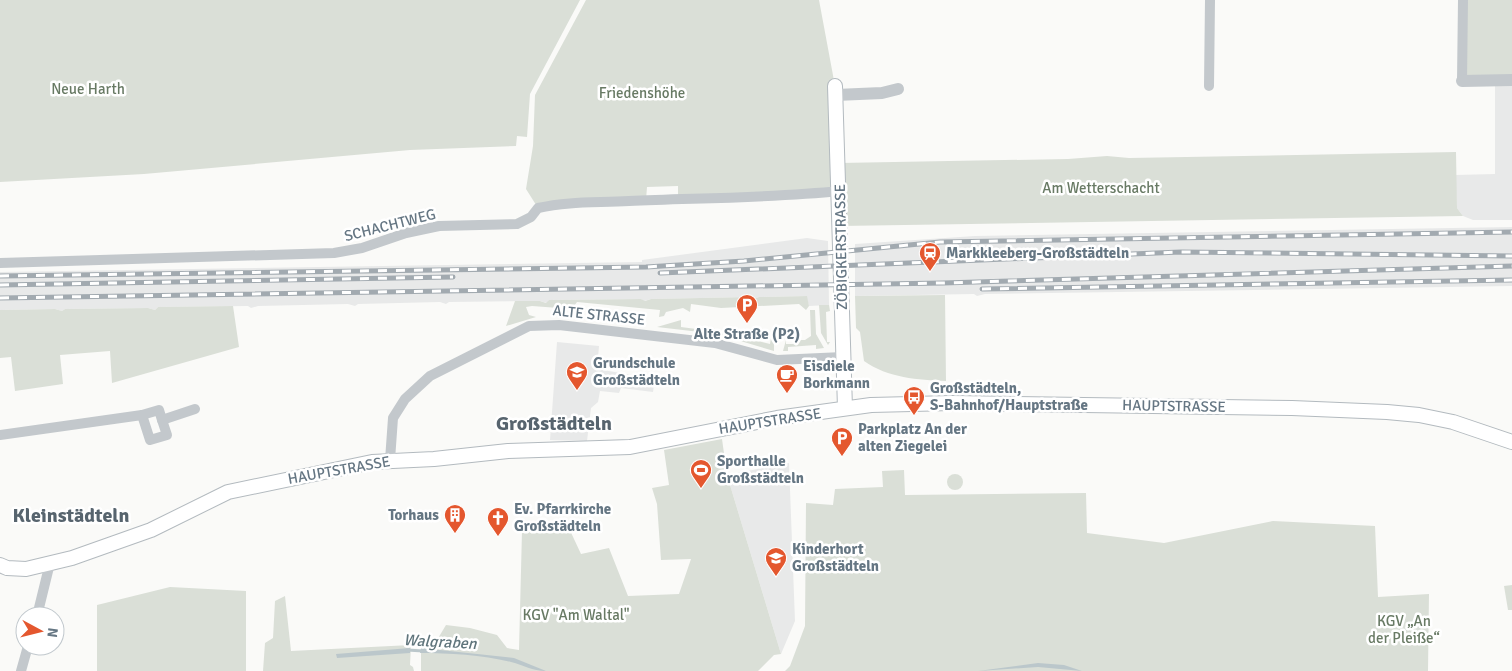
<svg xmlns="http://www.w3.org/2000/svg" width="1512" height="671" viewBox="0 0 1512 671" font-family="Signika,sans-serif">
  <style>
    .built { fill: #e8e9e9 }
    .green { fill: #dadfd7 }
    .water { fill: #bbc7cb }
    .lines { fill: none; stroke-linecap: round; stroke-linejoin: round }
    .stream { stroke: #bbc7cb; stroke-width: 3 }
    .secondary-casing { stroke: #b3babf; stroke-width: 16 }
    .minor { stroke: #c3c8cc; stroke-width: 10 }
    .tertiary { stroke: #c3c8cc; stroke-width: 12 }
    .secondary { stroke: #fff; stroke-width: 14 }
    .rail-casing { stroke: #a2aab0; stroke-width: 5 }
    .rail { stroke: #fff; stroke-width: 3; stroke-dasharray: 9; stroke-linecap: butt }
    .labels { text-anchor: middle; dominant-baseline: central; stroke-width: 5; stroke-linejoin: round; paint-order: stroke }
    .park-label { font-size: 15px; fill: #687a64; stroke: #fff }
    .street-label { font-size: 15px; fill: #657683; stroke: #fff }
    .poi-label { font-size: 15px; font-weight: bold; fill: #657683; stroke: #fff; text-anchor: start }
    .water-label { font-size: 16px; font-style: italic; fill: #60757c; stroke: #fff }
    .district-label { font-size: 20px; font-weight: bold; fill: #57646e; stroke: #fff }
  </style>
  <rect width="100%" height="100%" fill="#fafaf8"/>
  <g class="built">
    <path d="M1512 80V220H1473L1463 216 1457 208 1455 175 1495 174V81Z"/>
    <path d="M1512 227V286L985 294 977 296 974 294 855 296V244L975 236Z"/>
    <path d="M807 238 828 241 829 305 809 306 806 296 759 297 753 299 750 297 651 299 644 301 641 299 549 300 547 303 540 301 449 302 446 304 440 302 358 304 355 306 348 304 258 306 251 308 248 306 158 307 155 310 148 308 65 309 62 311 55 309 0 310V272L642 262V260Z"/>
    <path d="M557 342 599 346 597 369 655 379 653 392 621 388 619 393 600 391 598 402 591 408 587 441 550 440Z"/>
    <path d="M789 463 795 621 781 654 727 475Z"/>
  </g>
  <g class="green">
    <path d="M0 0H580L530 94 527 137 517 136 516 146 410 150 144 174 0 182Z"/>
    <path d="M586 0H819L835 86 839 163 1068 159 1107 156 1129 158 1456 152 1457 208 1463 216 840 226V191L678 199V186L647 187 646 200 538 208 526 189 533 146 535 95Z"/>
    <path d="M1463 0H1512V80L1462 81Z"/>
    <path d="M945 295 946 381C918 380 888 378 864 361L860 332 856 328 855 296Z"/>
    <path d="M807 296 809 306 806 310 799 304 721 308 691 304 690 312 683 308 666 312 664 316 659 317 660 310 577 302 572 309 532 306 526 307 529 315 536 317 506 326 515 301H540L546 303 549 300 641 299 645 301 651 299 750 297 753 299 759 297Z"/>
    <path d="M819 305H829L830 311 826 312 827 342H830L828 345 821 333Z"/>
    <path d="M233 306 239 347 112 383 110 351 60 355 63 384 15 391 11 357 0 358V310L55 309 62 311 65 309 148 308 155 310 158 307Z"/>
    <path d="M810 310H815L816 334 824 348 816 349V345L788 347V351H783L786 340V344H793L794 340H805L811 336Z"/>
    <path d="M681 320V327L719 332 770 344 771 338H774V351L717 334 657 327Z"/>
    <path d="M722 439 727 475 781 654 774 655 758 671H421V648L437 640 446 625 470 628 497 635 507 648 519 650 522 531 567 524 581 554 609 548 628 596 679 594 691 559 661 560 657 504 652 488 669 485 664 450Z"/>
    <path d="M904 470 905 495 1086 493 1087 533 1164 543 1273 521 1375 526 1378 597 1429 594 1428 671H785L790 666 805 626 806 503 833 505 835 489 883 487 882 471Z"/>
    <circle cx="955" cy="482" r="8"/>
    <path d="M1512 585V610H1508L1504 586Z"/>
    <path d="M170 587 246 591V671H97V605Z"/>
    <path d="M285 596 291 651 411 645 410 665 413 667 414 671H263L265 643 273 638 275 601Z"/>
  </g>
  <g class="water">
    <path d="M410 648V653L337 658 336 654Z"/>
    <path d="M421 648 514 658 546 671C532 671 524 665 511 662 483 655 449 653 420 653Z"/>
    <path d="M1038 663 1064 665 1082 671 1038 667 978 671Z"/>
  </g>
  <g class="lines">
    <path class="stream" d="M407 650 423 651"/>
    <g class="secondary-casing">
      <g id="secondary">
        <path d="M835 86 845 408"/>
        <path d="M0 565 7 568 26 569 72 558 151 530 228 492 372 462 434 459 508 451 630 447 777 418 871 405 952 403 1292 408 1387 412 1419 415 1453 422 1512 442"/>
      </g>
    </g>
    <g class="minor">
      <path d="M1462 81 1463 0"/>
      <path d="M1209 86 1210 0"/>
      <path d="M0 263 334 253 362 248 406 233 439 226 517 224 531 217 538 208C569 201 598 203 629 201 699 198 770 198 840 191"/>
      <path d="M142 415 150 440 167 435 162 420"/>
      <path d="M0 435 142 415 159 410 162 420 195 409"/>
      <path d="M390 460 393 418 405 399 430 376 529 326 559 325 715 343 777 360 843 357"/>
      <path d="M37 616 50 563"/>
      <path d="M21 671 28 646"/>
    </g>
    <g class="tertiary">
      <path d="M1462 81 1512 80"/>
      <path d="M836 95 882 93 898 89"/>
    </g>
    <use href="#secondary" class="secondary"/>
    <g class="rail-casing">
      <g id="rail">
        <path d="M660 273 1181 252 1512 256"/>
        <path d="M0 276 646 267 744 261 940 242 1512 232"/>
        <path d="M0 285 453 277"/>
        <path d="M982 289 1512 280"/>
        <path d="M0 298 943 283 1512 266"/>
      </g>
    </g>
    <use href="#rail" class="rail"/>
  </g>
  <defs>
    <g id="station-pin" transform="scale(1.125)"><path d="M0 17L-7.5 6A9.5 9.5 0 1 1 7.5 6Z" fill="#e4572e" stroke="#fff"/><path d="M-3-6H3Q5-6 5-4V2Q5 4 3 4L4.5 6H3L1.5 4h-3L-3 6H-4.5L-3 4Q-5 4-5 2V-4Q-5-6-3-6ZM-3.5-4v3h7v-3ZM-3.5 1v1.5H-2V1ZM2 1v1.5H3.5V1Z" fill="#fff"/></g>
    <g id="parking-pin" transform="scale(1.125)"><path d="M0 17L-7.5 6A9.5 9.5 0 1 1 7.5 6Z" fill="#e4572e" stroke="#fff"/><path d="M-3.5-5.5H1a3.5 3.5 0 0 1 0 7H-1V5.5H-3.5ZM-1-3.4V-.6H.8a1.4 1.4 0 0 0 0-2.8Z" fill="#fff"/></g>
    <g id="school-pin" transform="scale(1.125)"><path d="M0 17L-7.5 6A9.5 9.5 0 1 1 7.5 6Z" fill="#e4572e" stroke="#fff"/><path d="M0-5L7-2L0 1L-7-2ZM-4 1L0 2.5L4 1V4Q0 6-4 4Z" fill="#fff"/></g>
    <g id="cafe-pin" transform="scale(1.125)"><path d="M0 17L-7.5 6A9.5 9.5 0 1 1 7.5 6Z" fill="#e4572e" stroke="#fff"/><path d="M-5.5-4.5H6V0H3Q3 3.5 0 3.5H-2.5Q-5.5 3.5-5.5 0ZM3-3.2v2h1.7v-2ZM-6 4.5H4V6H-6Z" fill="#fff"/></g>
    <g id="bus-pin" transform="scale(1.125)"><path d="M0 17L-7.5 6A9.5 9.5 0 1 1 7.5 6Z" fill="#e4572e" stroke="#fff"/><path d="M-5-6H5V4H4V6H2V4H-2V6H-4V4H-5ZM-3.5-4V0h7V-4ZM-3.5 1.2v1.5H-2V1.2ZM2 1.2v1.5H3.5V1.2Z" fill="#fff"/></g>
    <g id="stadium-pin" transform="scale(1.125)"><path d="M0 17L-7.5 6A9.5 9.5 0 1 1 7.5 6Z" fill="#e4572e" stroke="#fff"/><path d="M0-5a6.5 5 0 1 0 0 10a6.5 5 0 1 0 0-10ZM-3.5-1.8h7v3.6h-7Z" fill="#fff"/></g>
    <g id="building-pin" transform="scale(1.125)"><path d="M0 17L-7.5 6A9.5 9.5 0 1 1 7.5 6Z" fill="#e4572e" stroke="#fff"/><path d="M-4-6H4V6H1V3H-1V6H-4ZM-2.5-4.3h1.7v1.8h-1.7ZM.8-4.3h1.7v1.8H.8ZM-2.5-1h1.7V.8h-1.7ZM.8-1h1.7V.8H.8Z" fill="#fff"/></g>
    <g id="church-pin" transform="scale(1.125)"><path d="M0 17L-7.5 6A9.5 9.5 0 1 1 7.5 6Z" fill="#e4572e" stroke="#fff"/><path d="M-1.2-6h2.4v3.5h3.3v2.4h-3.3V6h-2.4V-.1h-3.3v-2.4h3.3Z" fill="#fff"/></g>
  </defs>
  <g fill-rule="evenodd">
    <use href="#station-pin" x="930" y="253"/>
    <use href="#parking-pin" x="747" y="305"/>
    <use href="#school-pin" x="577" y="372"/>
    <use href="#cafe-pin" x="787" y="375"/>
    <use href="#bus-pin" x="914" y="397"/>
    <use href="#parking-pin" x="842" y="438"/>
    <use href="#stadium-pin" x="701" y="470"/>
    <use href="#building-pin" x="455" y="515"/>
    <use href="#church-pin" x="498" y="518"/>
    <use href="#school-pin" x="776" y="558"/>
  </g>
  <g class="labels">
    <g class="park-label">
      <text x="88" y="89">Neue Harth</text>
      <text x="642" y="93">Friedenshöhe</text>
      <text x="1101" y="188">Am Wetterschacht</text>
      <text x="576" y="615">KGV "Am Waltal"</text>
      <text x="1404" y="621">KGV „An<tspan x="1404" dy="17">der Pleiße“</tspan></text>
    </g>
    <g class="street-label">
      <text transform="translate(390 225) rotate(-14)">SCHACHTWEG</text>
      <text transform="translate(841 247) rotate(-91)">ZÖBIGKERSTRASSE</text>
      <text transform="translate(599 315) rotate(6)">ALTE STRASSE</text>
      <text transform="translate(1174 406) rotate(1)">HAUPTSTRASSE</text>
      <text transform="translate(770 421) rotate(-9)">HAUPTSTRASSE</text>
      <text transform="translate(339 470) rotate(-10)">HAUPTSTRASSE</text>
    </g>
    <g class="poi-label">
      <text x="946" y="253">Markkleeberg-Großstädteln</text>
      <text x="747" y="334" text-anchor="middle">Alte Straße (P2)</text>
      <text x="593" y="363">Grundschule<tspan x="593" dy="17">Großstädteln</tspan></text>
      <text x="803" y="366">Eisdiele<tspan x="803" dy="17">Borkmann</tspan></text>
      <text x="930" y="388">Großstädteln,<tspan x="930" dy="17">S-Bahnhof/Hauptstraße</tspan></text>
      <text x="858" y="429">Parkplatz An der<tspan x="858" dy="17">alten Ziegelei</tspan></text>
      <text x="717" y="461">Sporthalle<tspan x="717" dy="17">Großstädteln</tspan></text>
      <text x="514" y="509">Ev. Pfarrkirche<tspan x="514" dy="17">Großstädteln</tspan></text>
      <text x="439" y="515" text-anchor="end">Torhaus</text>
      <text x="792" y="549">Kinderhort<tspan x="792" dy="17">Großstädteln</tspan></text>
    </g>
    <g class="water-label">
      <text transform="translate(440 642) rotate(3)">Walgraben</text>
    </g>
    <g class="district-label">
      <text x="554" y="423">Großstädteln</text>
      <text x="71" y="515">Kleinstädteln</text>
    </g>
  </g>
  <g transform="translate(40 631) rotate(97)"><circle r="24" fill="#ffffff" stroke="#c1c8cd"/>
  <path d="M0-4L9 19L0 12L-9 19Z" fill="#e4572e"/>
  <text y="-8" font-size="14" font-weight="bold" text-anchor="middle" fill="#657683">N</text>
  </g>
</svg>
